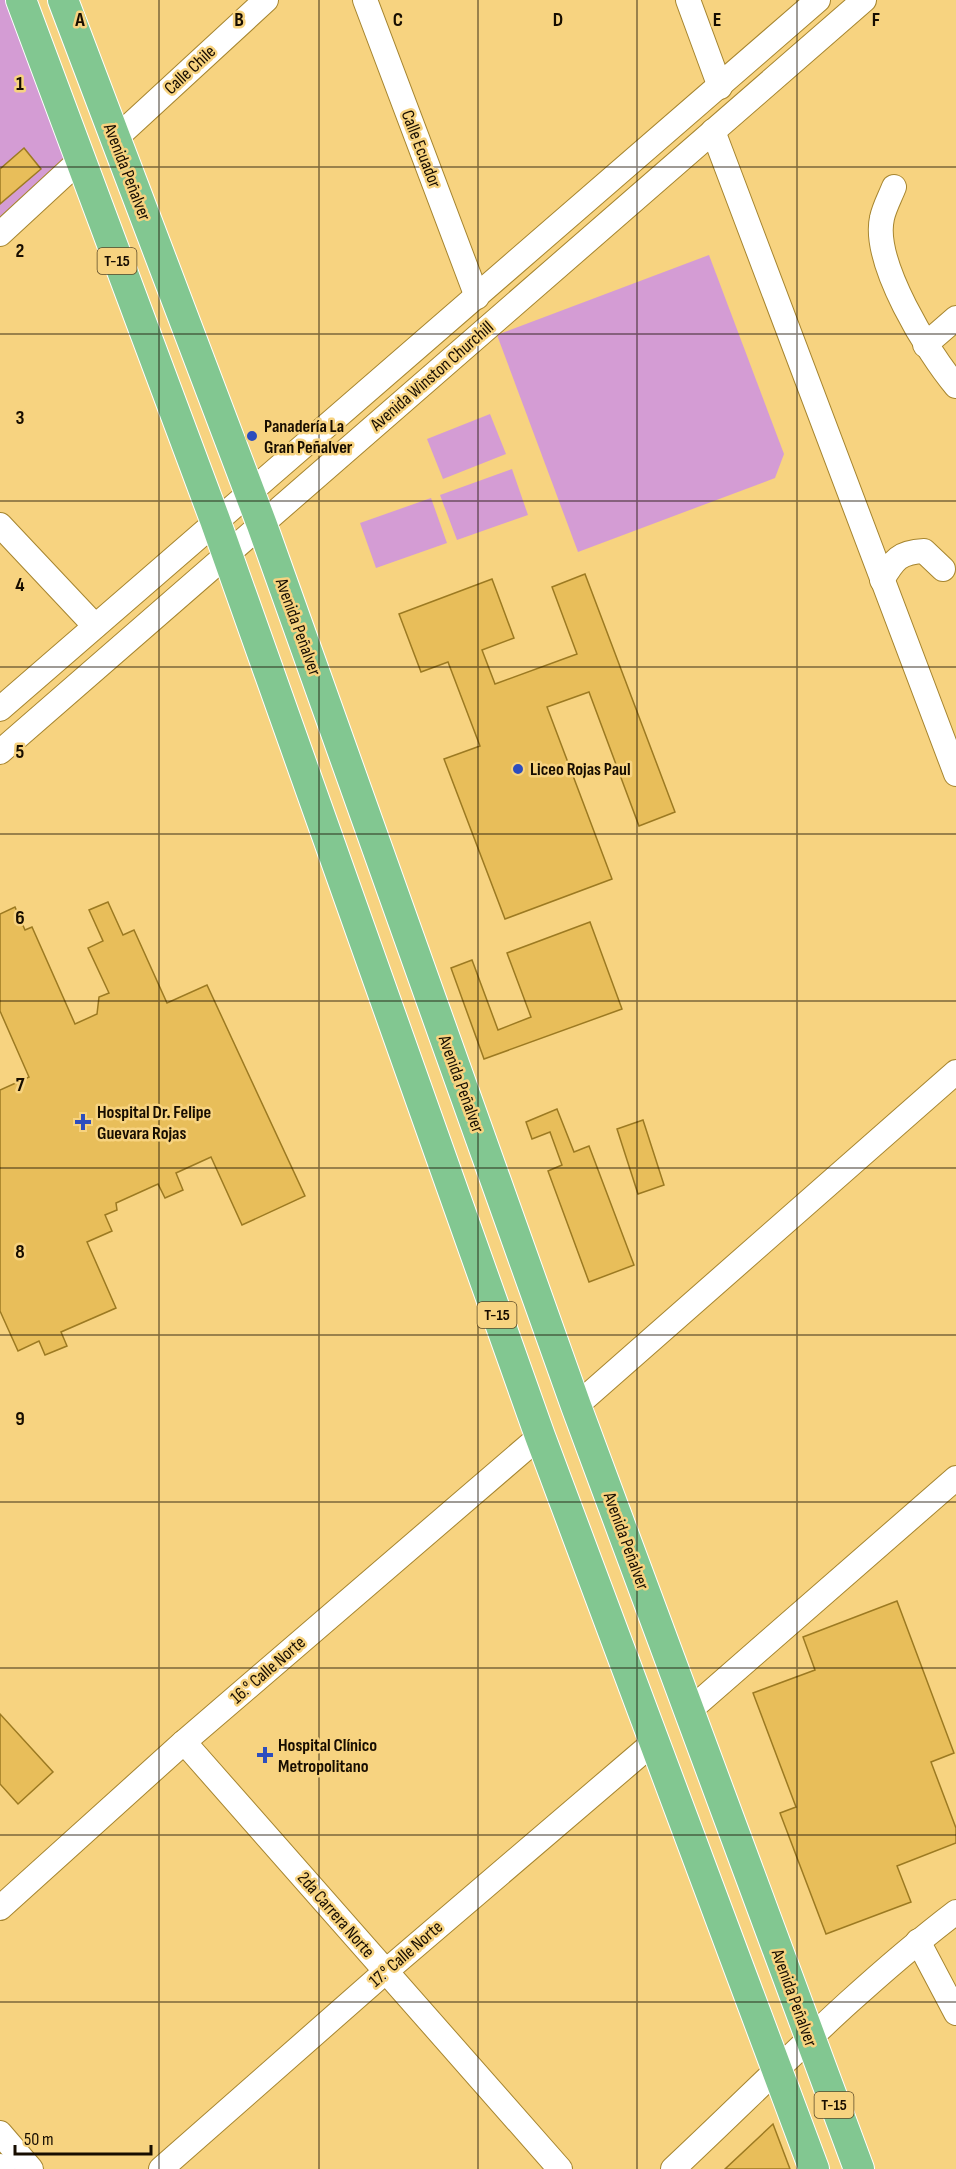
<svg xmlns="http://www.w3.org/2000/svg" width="956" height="2169" viewBox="0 0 956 2169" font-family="'Sofia Sans Condensed',sans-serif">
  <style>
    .green { fill: #d49cd4 }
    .building { fill: #e8be5a; stroke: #9c7a22; stroke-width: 1.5 }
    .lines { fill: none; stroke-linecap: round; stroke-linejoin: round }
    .minor-casing { stroke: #a6852f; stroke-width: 26 }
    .major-casing { stroke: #fff; stroke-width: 32 }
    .minor { stroke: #fff; stroke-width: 24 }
    .major { stroke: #82c791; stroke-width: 30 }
    .grid { fill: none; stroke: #170d00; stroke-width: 1.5; stroke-opacity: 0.55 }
    .poi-dot { fill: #2d4dbd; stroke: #f7d380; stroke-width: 2 }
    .labels { text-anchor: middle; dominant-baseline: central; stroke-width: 5; stroke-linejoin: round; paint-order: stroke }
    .shield { fill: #f7d380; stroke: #5a4826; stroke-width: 1.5 }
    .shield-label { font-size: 16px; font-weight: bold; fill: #170d00 }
    .street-label { font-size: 18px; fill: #170d00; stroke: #f7d380 }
    .poi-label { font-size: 18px; font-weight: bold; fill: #170d00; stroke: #f7d380; text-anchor: start }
    .grid-label { font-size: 20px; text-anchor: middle; font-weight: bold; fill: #170d00; stroke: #f7d380; stroke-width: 5; stroke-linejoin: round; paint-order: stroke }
  </style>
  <rect width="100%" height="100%" fill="#f7d380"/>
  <g class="green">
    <path d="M0 0H8L67 161 0 221Z"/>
    <path d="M709 255 784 454 775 478 578 552 497 335Z"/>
    <path d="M490 414 506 454 443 479 427 439Z"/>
    <path d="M512 469 528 515 457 540 440 495Z"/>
    <path d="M431 498 447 543 376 568 360 523Z"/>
  </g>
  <g class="building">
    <path d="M24 148 41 169 0 204V169Z"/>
    <path d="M585 574 675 812 639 826 589 692 547 707 612 879 505 919 444 759 480 746 448 662 421 672 399 614 492 579 514 638 482 650 495 684 577 654 552 587Z"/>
    <path d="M108 902 123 935 134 930 167 1003 207 985 305 1196 242 1225 211 1157 176 1173 183 1190 165 1198 158 1184 116 1203 117 1210 105 1215 112 1231 87 1242 116 1308 61 1332 67 1346 45 1355 39 1341 18 1351 0 1311V1090L29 1077 0 1011V914L15 907 25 930 32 927 75 1024 97 1014 99 997 109 993 88 948 103 941 89 910Z"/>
    <path d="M590 922 622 1009 484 1059 451 968 472 960 498 1030 531 1017 507 953Z"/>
    <path d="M557 1109 574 1152 589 1146 634 1265 589 1282 548 1171 562 1165 550 1132 532 1139 526 1122Z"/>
    <path d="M643 1120 664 1185 638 1194 617 1129Z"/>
    <path d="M897 1601 954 1753 931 1762 956 1828V1843L897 1866 911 1902 826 1934 780 1813 796 1807 753 1693 815 1670 803 1637Z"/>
    <path d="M0 1714 53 1772 18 1804 0 1784Z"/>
    <path d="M773 2124 790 2169H725Z"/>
  </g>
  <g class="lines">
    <g class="minor-casing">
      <g id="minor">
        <path d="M365 0 477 297"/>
        <path d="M688 0 720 87"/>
        <path d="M713 131 956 774"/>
        <path d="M114 140 266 0"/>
        <path d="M894 187C890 197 884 208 882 218 872 262 928 353 956 386"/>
        <path d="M0 234 79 161"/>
        <path d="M925 345 956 318"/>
        <path d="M0 525 95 626"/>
        <path d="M882 580C894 560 899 552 924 551L943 569"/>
        <path d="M0 709 818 0"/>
        <path d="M0 752 864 0"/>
        <path d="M576 1406 956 1072"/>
        <path d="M689 1711 956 1478"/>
        <path d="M184 1742 560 2169"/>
        <path d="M0 1908 184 1742 540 1436"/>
        <path d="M918 1941 956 2013"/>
        <path d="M0 2133 31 2169"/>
        <path d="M0 2166 3 2169"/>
        <path d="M161 2169 385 1972 654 1742"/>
        <path d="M673 2169C766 2082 855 1989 956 1912"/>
      </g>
    </g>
    <g class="major-casing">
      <g id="major">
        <path d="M21 0 215 520 540 1436 814 2169"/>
        <path d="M63 0 262 525 576 1406 859 2169"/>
      </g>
    </g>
    <use href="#minor" class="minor"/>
    <use href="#major" class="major"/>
  </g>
  <path class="grid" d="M159 0V2169M319 0V2169M478 0V2169M637 0V2169M797 0V2169M0 167H956M0 334H956M0 501H956M0 667H956M0 834H956M0 1001H956M0 1168H956M0 1335H956M0 1502H956M0 1668H956M0 1835H956M0 2002H956"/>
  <g class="poi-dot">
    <circle cx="252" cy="436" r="6"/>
    <circle cx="518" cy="769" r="6"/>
    <path d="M80 1113h6v6h6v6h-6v6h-6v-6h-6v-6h6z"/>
    <path d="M262 1746h6v6h6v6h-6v6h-6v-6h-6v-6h6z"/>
  </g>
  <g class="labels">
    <g class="shield">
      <rect x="97.5" y="248" width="39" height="26" rx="4.5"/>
      <rect x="477.5" y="1302" width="39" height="26" rx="4.5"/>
      <rect x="814.5" y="2092" width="39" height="26" rx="4.5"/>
    </g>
    <g class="shield-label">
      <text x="117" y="261">T-15</text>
      <text x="497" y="1315">T-15</text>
      <text x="834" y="2105">T-15</text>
    </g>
    <g class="street-label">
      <text transform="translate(190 70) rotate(-43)">Calle Chile</text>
      <text transform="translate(421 149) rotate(69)">Calle Ecuador</text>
      <text transform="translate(127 172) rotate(69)">Avenida Peñalver</text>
      <text transform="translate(432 376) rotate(-41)">Avenida Winston Churchill</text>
      <text transform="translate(298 627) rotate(70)">Avenida Peñalver</text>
      <text transform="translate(461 1084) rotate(70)">Avenida Peñalver</text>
      <text transform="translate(626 1541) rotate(70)">Avenida Peñalver</text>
      <text transform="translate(268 1670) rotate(-41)">16.° Calle Norte</text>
      <text transform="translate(336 1915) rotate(49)">2da Carrera Norte</text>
      <text transform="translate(406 1954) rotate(-41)">17.° Calle Norte</text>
      <text transform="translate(794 1998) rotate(70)">Avenida Peñalver</text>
    </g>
    <g class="poi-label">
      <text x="264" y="426">Panadería La<tspan x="264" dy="21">Gran Peñalver</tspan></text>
      <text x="530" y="769">Liceo Rojas Paul</text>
      <text x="97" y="1112">Hospital Dr. Felipe<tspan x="97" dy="21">Guevara Rojas</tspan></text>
      <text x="278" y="1745">Hospital Clínico<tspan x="278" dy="21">Metropolitano</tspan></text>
    </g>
  </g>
  <g class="grid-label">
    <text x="80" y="26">A</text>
    <text x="239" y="26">B</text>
    <text x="398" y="26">C</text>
    <text x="558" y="26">D</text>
    <text x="717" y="26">E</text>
    <text x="876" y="26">F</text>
    <text x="20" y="90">1</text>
    <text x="20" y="257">2</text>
    <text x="20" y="424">3</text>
    <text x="20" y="591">4</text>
    <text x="20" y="758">5</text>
    <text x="20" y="924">6</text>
    <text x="20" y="1091">7</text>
    <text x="20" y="1258">8</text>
    <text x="20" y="1425">9</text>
  </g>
  <path d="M15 2145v9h136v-9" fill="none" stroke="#170d00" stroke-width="3"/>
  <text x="24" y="2145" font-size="18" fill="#170d00" stroke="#f7d380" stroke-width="4.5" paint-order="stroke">50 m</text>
</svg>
